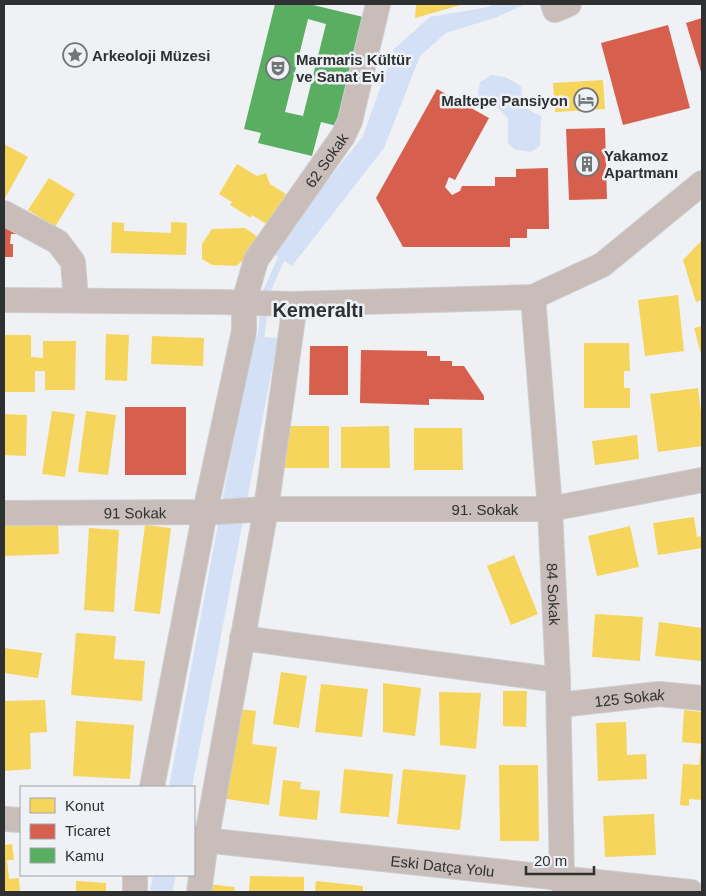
<svg xmlns="http://www.w3.org/2000/svg" width="706" height="896" viewBox="0 0 706 896" font-family="Helvetica,sans-serif">
  <style>
    .water { fill: #d4e0f5 }
    .homes { fill: #f6d55c }
    .shops { fill: #d6604d }
    .public { fill: #5aae61; fill-rule: evenodd }
    .lines { fill: none; stroke-linecap: round; stroke-linejoin: round }
    .stream { stroke: #d4e0f5; stroke-width: 7 }
    .minor-casing { stroke: #cdced0; stroke-width: 26 }
    .minor { stroke: #c9bdb9; stroke-width: 24 }
    .labels { text-anchor: middle; dominant-baseline: central; stroke-width: 5; stroke-linejoin: round; paint-order: stroke }
    .poi-label { font-size: 15px; font-weight: bold; fill: #2f3031; stroke: #eef1f5; text-anchor: start }
    .street-label { font-size: 15px; fill: #2f3031; stroke: #eef1f5 }
    .district-label { font-size: 20px; font-weight: bold; fill: #2f3031; stroke: #eef1f5 }
  </style>
  <rect width="100%" height="100%" fill="#eff1f4"/>
  <g class="water">
    <path d="M494 4H526L497 17 446 33 420 56 384 148 292 266 271 252 363 136 394 49 430 17 488 7Z"/>
    <path d="M491 75 505 77 521 86C523 105 523 108 541 116L540 146 530 152 514 149 508 143V118L499 109 486 104 478 94 480 82Z"/>
    <path d="M253 337 278 338 192 787H169Z"/>
    <path d="M153 875H176L172 892H150Z"/>
  </g>
  <g class="homes">
    <path d="M416 4H464L415 18Z"/>
    <path d="M603 80 605 109 555 112 553 83Z"/>
    <path d="M4 144 28 157 5 198H4Z"/>
    <path d="M237 164 257 176 266 173 270 184 286 194 268 225 252 215 251 218 230 205 232 202 219 194Z"/>
    <path d="M49 178 75 194 55 227 28 210Z"/>
    <path d="M112 222 124 223V231L171 233V222L187 223 186 255 111 253Z"/>
    <path d="M245 228 259 238 252 244 251 254 236 266 212 265 202 259V244L212 229Z"/>
    <path d="M702 240V300L696 302 683 260Z"/>
    <path d="M678 295 684 351 645 356 638 300Z"/>
    <path d="M702 326V358L694 328Z"/>
    <path d="M106 334 129 335 127 381 105 380Z"/>
    <path d="M4 335H31V357L43 358V341H76L75 390H45V371H35V392H4Z"/>
    <path d="M152 336 204 338 203 366 151 364Z"/>
    <path d="M584 343H629L630 371H624V388H630V408H584Z"/>
    <path d="M698 388 702 421V446L658 452 650 394Z"/>
    <path d="M52 411 75 414 65 477 42 474Z"/>
    <path d="M86 411 116 415 108 475 78 472Z"/>
    <path d="M4 414 27 415 26 456 4 455Z"/>
    <rect x="280" y="426" width="49" height="42"/>
    <path d="M389 426 390 468H341V427Z"/>
    <path d="M414 428H462L463 470H414Z"/>
    <path d="M637 435 639 459 595 465 592 441Z"/>
    <path d="M694 517 697 537 702 536V548L658 555 653 523Z"/>
    <path d="M58 523 59 554 4 556V525Z"/>
    <path d="M145 525 171 528 160 614 134 611Z"/>
    <path d="M630 526 639 567 597 576 588 536Z"/>
    <path d="M89 528 119 530 114 612 84 610Z"/>
    <path d="M514 555 538 614 511 625 487 566Z"/>
    <path d="M595 614 643 617 640 661 592 657Z"/>
    <path d="M659 622 702 628V661L655 656Z"/>
    <path d="M76 633 116 636 114 659 145 661 142 701 71 695Z"/>
    <path d="M4 648 42 653 38 678 4 673Z"/>
    <path d="M281 672 307 676 299 728 273 724Z"/>
    <path d="M383 683 421 688 415 736 383 732Z"/>
    <path d="M321 684 368 689 362 737 315 732Z"/>
    <path d="M503 691H527L526 727 503 726Z"/>
    <path d="M439 692 481 693 476 749 440 745Z"/>
    <path d="M45 700 47 732 30 733 31 769 4 771V701Z"/>
    <path d="M231 708 256 711 252 744 277 747 269 805 220 798Z"/>
    <path d="M684 710 702 712V744L682 742Z"/>
    <path d="M76 721 134 725 130 779 73 776Z"/>
    <path d="M626 722 627 755 646 754 647 779 598 781 596 723Z"/>
    <path d="M701 745H702V800L689 799V806L680 805 683 764 699 765Z"/>
    <path d="M499 765H538L539 841H500Z"/>
    <path d="M344 769 393 774 389 817 340 813Z"/>
    <path d="M403 769 466 775 460 830 397 824Z"/>
    <path d="M283 780 301 782 300 789 320 791 317 820 279 816Z"/>
    <path d="M654 814 656 855 605 857 603 816Z"/>
    <path d="M12 844 14 860H7L9 879 19 878 20 892H4V845Z"/>
    <path d="M250 876 304 877V892H249Z"/>
    <path d="M76 881 106 883V892H76Z"/>
    <path d="M316 881 363 886V892H315Z"/>
    <path d="M206 884 235 887 234 892H205Z"/>
  </g>
  <g class="shops">
    <path d="M702 18V75L686 23Z"/>
    <path d="M668 25 690 108 623 125 601 43Z"/>
    <path d="M437 89 489 118 455 180 449 177 445 187 452 195 460 191 462 186H495V177H516V169L548 168 549 229H527V238H510V247H403L376 198Z"/>
    <path d="M605 128 607 199 569 200 566 129Z"/>
    <path d="M4 220 16 224V234H11L10 244H13V257H4Z"/>
    <path d="M310 346H348V395H309Z"/>
    <path d="M361 350 427 351V356H440V361H452V366H464L484 396V400L429 399V405L360 403Z"/>
    <rect x="125" y="407" width="61" height="68"/>
  </g>
  <path class="public" d="M275 4H309L363 17 337 126 321 122 312 156 258 143 261 133 244 129ZM308 19 326 24 303 116 285 112Z"/>
  <g class="lines">
    <path class="stream" d="M260 345 266 293 281 259 286 253"/>
    <g class="minor-casing">
      <g id="minor">
        <path d="M553 4 555 10 569 4"/>
        <path d="M4 213 58 242 73 262 76 300"/>
        <path id="s1" d="M533 297 550 509 558 680 562 879 565 892"/>
        <path d="M4 300 221 302 295 304 533 297 602 265 702 183"/>
        <path id="s2" d="M4 513 219 512 266 509H550L702 480"/>
        <path d="M242 638 558 680"/>
        <path id="s3" d="M559 705 659 694 702 698"/>
        <path id="s4" d="M152 787 205 512 244 331V302L256 260 343 136 350 121 378 4"/>
        <path d="M4 819 21 820"/>
        <path id="s5" d="M194 839 691 892"/>
        <path d="M135 892V875"/>
        <path d="M199 892 206 841 266 509 295 304"/>
      </g>
    </g>
    <use href="#minor" class="minor"/>
  </g>
  <defs>
    <g id="sight-ring" transform="scale(1.25)"><circle r="9.5" fill="#eef1f5" stroke="#727475" stroke-width="1.5"/><path d="M0-6L1.8-2.2L6-1.7L2.9 1.2L3.7 5.4L0 3.3L-3.7 5.4L-2.9 1.2L-6-1.7L-1.8-2.2Z" fill="#727475"/></g>
    <g id="theatre-ring" transform="scale(1.25)"><circle r="9.5" fill="#eef1f5" stroke="#727475" stroke-width="1.5"/><path d="M-5-5.5Q0-4 5-5.5V0Q5 5 0 6Q-5 5-5 0ZM-3.3-2.5H-1v1.5H-3.3ZM1-2.5H3.3v1.5H1ZM-2.8 1Q0 5.5 2.8 1Z" fill="#727475"/></g>
    <g id="hotel-ring" transform="scale(1.25)"><circle r="9.5" fill="#eef1f5" stroke="#727475" stroke-width="1.5"/><path d="M-6-4.5h1.5V1H6V5H4.5V3h-9V5H-6ZM-4 0a1.8 1.8 0 1 1 3.6 0ZM.5 0V-2.5h3Q6-2.5 6 0Z" fill="#727475"/></g>
    <g id="building-ring" transform="scale(1.25)"><circle r="9.5" fill="#eef1f5" stroke="#727475" stroke-width="1.5"/><path d="M-4-6H4V6H1V3H-1V6H-4ZM-2.5-4.3h1.7v1.8h-1.7ZM.8-4.3h1.7v1.8H.8ZM-2.5-1h1.7V.8h-1.7ZM.8-1h1.7V.8H.8Z" fill="#727475"/></g>
  </defs>
  <g fill-rule="evenodd">
    <use href="#sight-ring" x="75" y="55"/>
    <use href="#theatre-ring" x="278" y="68"/>
    <use href="#hotel-ring" x="586" y="100"/>
    <use href="#building-ring" x="587" y="164"/>
  </g>
  <g class="labels">
    <g class="poi-label">
      <text x="92" y="55">Arkeoloji Müzesi</text>
      <text x="296" y="59">Marmaris Kültür<tspan x="296" dy="17">ve Sanat Evi</tspan></text>
      <text x="568" y="100" text-anchor="end">Maltepe Pansiyon</text>
      <text x="604" y="155">Yakamoz<tspan x="604" dy="17">Apartmanı</tspan></text>
    </g>
    <g class="street-label">
      <text stroke="none"><textPath href="#s4" startOffset="660">62 Sokak</textPath></text>
      <text stroke="none"><textPath href="#s2" startOffset="481">91. Sokak</textPath></text>
      <text stroke="none"><textPath href="#s2" startOffset="131">91 Sokak</textPath></text>
      <text stroke="none"><textPath href="#s1" startOffset="298">84 Sokak</textPath></text>
      <text stroke="none"><textPath href="#s3" startOffset="71">125 Sokak</textPath></text>
      <text stroke="none"><textPath href="#s5" startOffset="250">Eski Datça Yolu</textPath></text>
    </g>
    <g class="district-label">
      <text x="318" y="310">Kemeraltı</text>
    </g>
  </g>
  <rect width="706" height="896" fill="none" stroke="#2f3031" stroke-width="10"/>
  <rect x="20" y="786" width="175" height="90" fill="#eef1f5" stroke="#a2a4a7"/>
  <rect x="30" y="798" width="25" height="15" fill="#f6d55c" stroke="#a2a4a7"/>
  <text x="65" y="811" font-size="15" fill="#2f3031">Konut</text>
  <rect x="30" y="824" width="25" height="15" fill="#d6604d" stroke="#a2a4a7"/>
  <text x="65" y="836" font-size="15" fill="#2f3031">Ticaret</text>
  <rect x="30" y="848" width="25" height="15" fill="#5aae61" stroke="#a2a4a7"/>
  <text x="65" y="861" font-size="15" fill="#2f3031">Kamu</text>
  <path d="M526 866v8h68v-8" fill="none" stroke="#2f3031" stroke-width="2.5"/>
  <text x="534" y="866" font-size="15" fill="#2f3031" stroke="#eef1f5" stroke-width="4" paint-order="stroke">20 m</text>
</svg>
